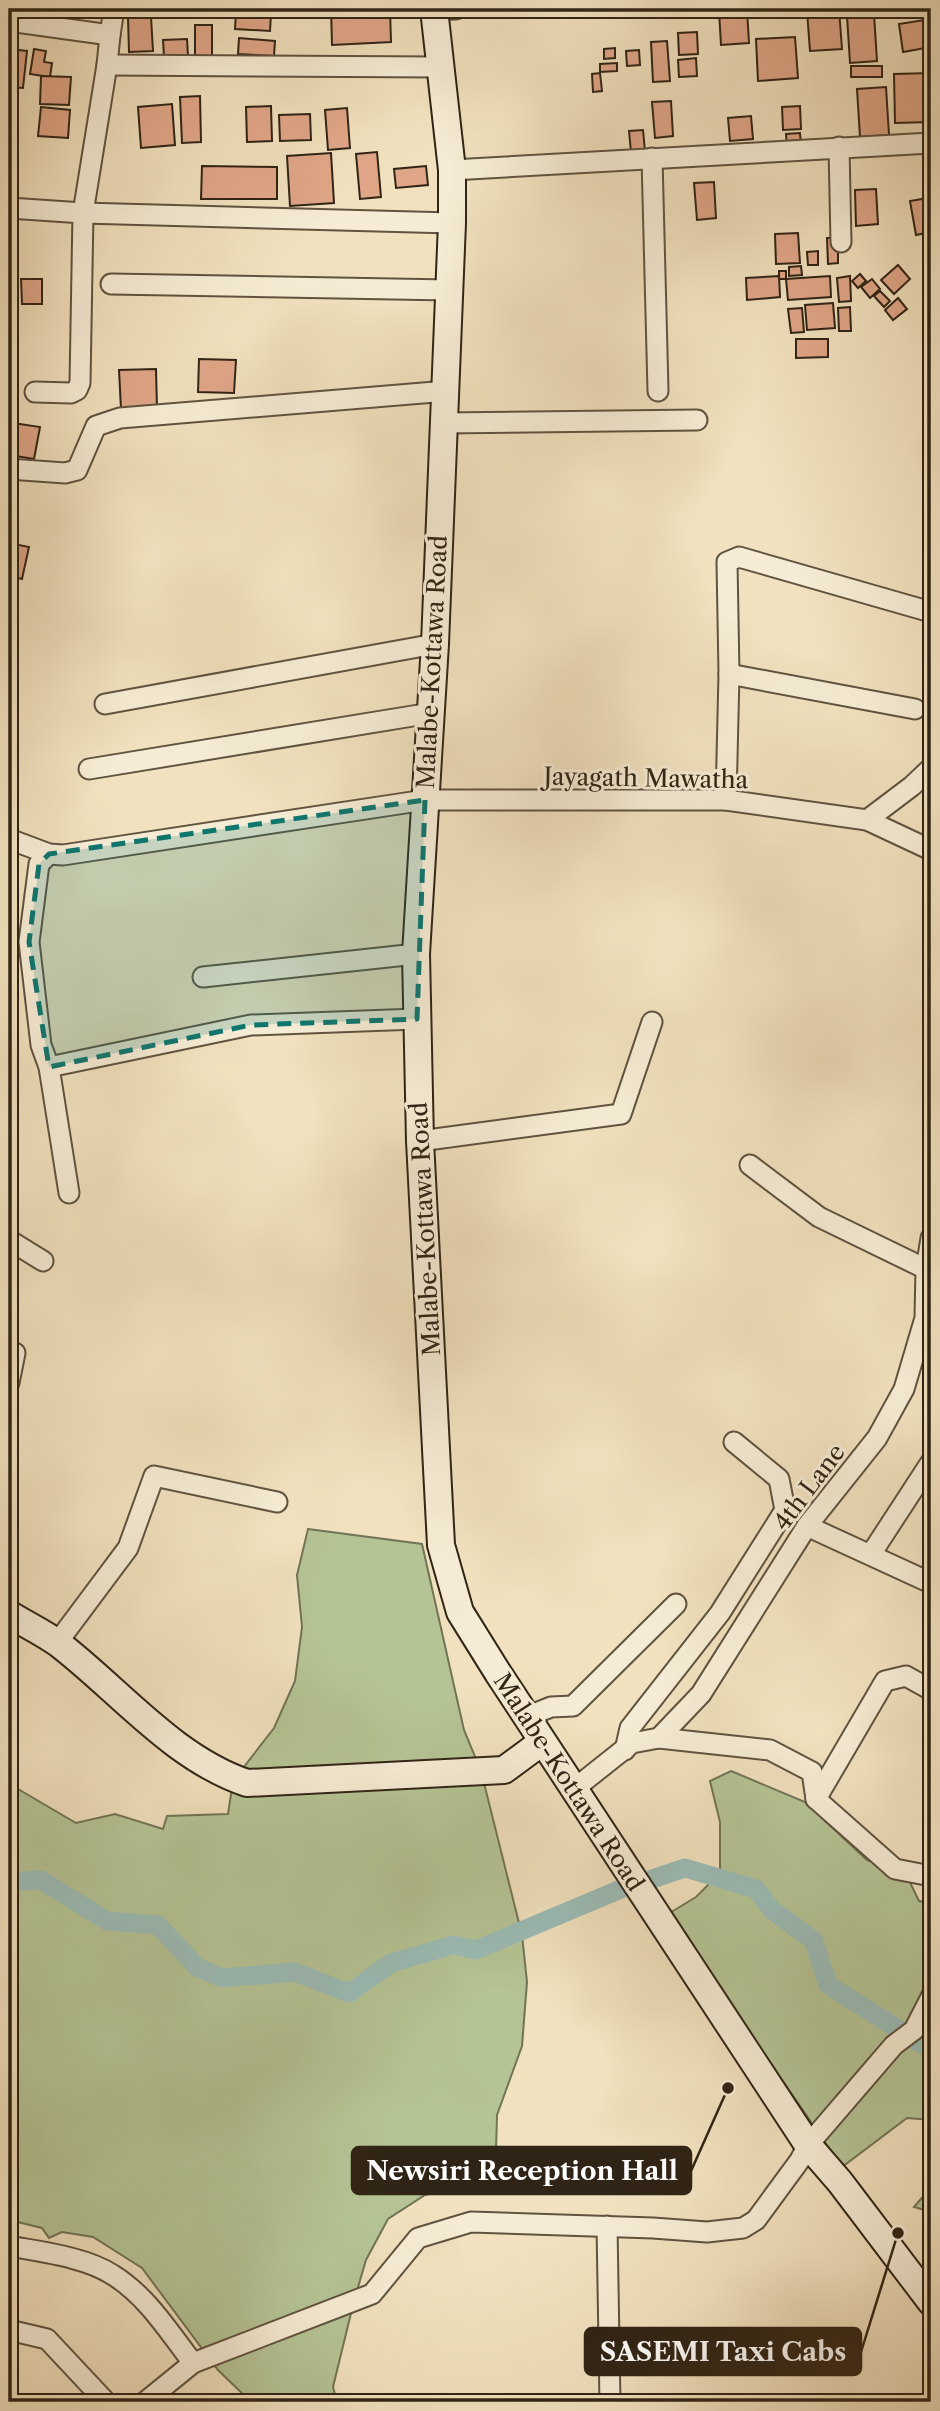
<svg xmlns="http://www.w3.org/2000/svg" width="940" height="2411" viewBox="0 0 940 2411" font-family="'Libre Caslon Text',serif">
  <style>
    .green { fill: #b5c495; stroke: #727456; stroke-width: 2 }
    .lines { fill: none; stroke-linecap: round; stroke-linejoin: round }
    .canal { stroke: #9bbcb6; stroke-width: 19 }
    .building { fill: #e0a688; stroke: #302416; stroke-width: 2 }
    .street-casing { stroke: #605340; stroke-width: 23 }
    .secondary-casing { stroke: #302416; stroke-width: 30 }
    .street { stroke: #f6ecd5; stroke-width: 19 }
    .secondary { stroke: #f6ecd5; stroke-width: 26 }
    .marked { fill: #0f766e; fill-opacity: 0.2; stroke: #0f766e; stroke-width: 5; stroke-dasharray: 14 9; stroke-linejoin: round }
    .labels { text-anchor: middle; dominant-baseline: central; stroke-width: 6; stroke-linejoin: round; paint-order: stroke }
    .street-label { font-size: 24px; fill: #302416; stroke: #f6ecd5 }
    .leader { fill: none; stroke: #302416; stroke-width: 2.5 }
    .callout-dot { fill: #302416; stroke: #f6ecd5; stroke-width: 2.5 }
    .callout { fill: #302416; stroke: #302416; stroke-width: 2.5 }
    .callout-label { font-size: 26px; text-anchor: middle; font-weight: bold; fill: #fff }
  </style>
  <rect width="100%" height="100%" fill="#f1e1be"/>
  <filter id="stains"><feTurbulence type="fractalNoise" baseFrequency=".00286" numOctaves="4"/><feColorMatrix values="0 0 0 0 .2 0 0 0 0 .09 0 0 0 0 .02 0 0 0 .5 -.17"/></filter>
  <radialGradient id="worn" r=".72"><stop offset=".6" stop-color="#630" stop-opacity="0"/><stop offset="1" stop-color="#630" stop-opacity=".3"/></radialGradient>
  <g class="green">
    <path d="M308 1529 422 1544 464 1730 481 1771 522 1935 527 1982 522 2046 497 2115 495 2188 464 2187 425 2195 388 2219 366 2260 354 2301 333 2387 337 2402H251L218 2370 142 2268 93 2237 62 2232 49 2238 42 2228 9 2220V1762L14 1764 18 1789 76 1823 115 1814 163 1829 167 1816 228 1814 233 1781 274 1728 295 1681 302 1627 297 1575Z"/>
    <path d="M731 1771 805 1802 867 1860 905 1872 919 1901 931 1903V2120L907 2118 842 2167 668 1914 696 1897 720 1873V1822L710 1781Z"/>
    <path d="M931 2187V2212L914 2207Z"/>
  </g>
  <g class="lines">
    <g class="canal">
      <path d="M9 1877 19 1881 41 1880 107 1921 158 1925 197 1967 222 1978 295 1972 349 1993 391 1963 453 1945 476 1950 621 1889"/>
      <path d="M652 1879 685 1868 756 1889 772 1910 814 1941 828 1985 898 2029"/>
      <path d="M912 2039 931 2048"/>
    </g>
  </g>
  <g class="building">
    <path d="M331 9H390L391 42 332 45Z"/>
    <path d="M683 9H695L696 15 684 16Z"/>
    <path d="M747 9 749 43 721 45 719 11Z"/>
    <path d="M839 9 842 49 810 51 807 11Z"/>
    <path d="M236 12 271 14 270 31 235 29Z"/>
    <path d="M874 14 877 61 850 63 847 16Z"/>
    <path d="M151 17 153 51 129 52 128 18Z"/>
    <path d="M931 19V47L903 52 899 24Z"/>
    <rect x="195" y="25" width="17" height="38"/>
    <path d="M697 32 698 54 679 55 678 33Z"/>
    <path d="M795 37 798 78 758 81 756 39Z"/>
    <path d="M239 38 275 41 274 56 238 54Z"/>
    <path d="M187 39 188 56 164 57 163 40Z"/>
    <path d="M667 41 670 81 653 82 651 42Z"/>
    <path d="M615 48V58L604 59V49Z"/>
    <path d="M9 49 27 51 23 88 9 87Z"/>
    <path d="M34 49 46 51 44 62 52 63 50 77 30 74Z"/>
    <path d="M639 50 640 65 627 66 626 51Z"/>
    <path d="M696 58 697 76 679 77 678 60Z"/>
    <path d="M617 63V71L600 72V64Z"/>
    <rect x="851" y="66" width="31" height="11"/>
    <path d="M600 73 602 91 593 92 592 74Z"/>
    <path d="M931 73V122L895 123 894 74Z"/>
    <path d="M41 76 71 77 69 105 40 104Z"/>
    <path d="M886 87 889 135 860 137 857 89Z"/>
    <path d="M200 96 201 142 182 143 180 97Z"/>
    <path d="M671 101 673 136 655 138 652 102Z"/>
    <path d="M172 104 175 145 141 148 138 107Z"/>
    <path d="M271 106 272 141 247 142 246 107Z"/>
    <path d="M800 106 801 129 783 130 782 107Z"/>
    <path d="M41 107 70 110 68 138 38 136Z"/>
    <path d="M347 108 350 148 328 150 325 110Z"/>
    <path d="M310 114 311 140 280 141 279 115Z"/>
    <path d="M751 116 753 139 730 141 728 118Z"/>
    <path d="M643 130 645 151 631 152 629 131Z"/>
    <path d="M800 133 801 145 787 146 786 134Z"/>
    <path d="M377 152 381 197 360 199 356 154Z"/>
    <path d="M331 153 334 203 290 206 287 156Z"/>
    <path d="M202 166 277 167V199H201Z"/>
    <path d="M426 166 428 185 396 188 394 169Z"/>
    <path d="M714 182 716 218 697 220 694 183Z"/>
    <path d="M876 189 878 224 856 226 855 190Z"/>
    <path d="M928 198 931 232 916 235 910 201Z"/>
    <path d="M798 233 800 263 776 264 775 234Z"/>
    <path d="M827 238H838V263L828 264Z"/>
    <path d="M818 251V265H808L807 252Z"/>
    <path d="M898 265 910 279 894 294 881 280Z"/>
    <path d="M801 266 802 275 789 276V267Z"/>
    <rect x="779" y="271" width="7" height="8"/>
    <path d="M860 274 866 281 858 288 852 281Z"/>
    <path d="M779 276 780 297 747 300 746 278Z"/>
    <path d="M830 276 831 297 788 300 786 279Z"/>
    <path d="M850 276 851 301 839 302 837 278Z"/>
    <path d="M21 279H42V304H22Z"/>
    <path d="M872 279 880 289 870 298 861 287Z"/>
    <path d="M880 291 890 301 884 307 874 296Z"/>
    <path d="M898 298 907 309 893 320 885 310Z"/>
    <path d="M833 303 835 328 807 330 805 305Z"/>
    <path d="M850 307 851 331H839L838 308Z"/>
    <path d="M802 308 804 332 791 333 788 309Z"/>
    <path d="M796 339H828V357L796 358Z"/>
    <path d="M199 359 236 360 234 393 198 392Z"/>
    <path d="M156 369 157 408 121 409 119 370Z"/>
    <path d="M13 423 40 427 34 459 9 455Z"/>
    <path d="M9 543 29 547 22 579 9 576Z"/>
  </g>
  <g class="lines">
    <g class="street-casing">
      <g id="street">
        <path d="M434 10 456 9"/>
        <path d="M9 21 110 35 114 9"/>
        <path d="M107 65 440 67"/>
        <path d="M839 147 841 242"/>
        <path d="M652 158 658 391"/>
        <path d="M452 170 931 143"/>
        <path d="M9 208 83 213 452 223"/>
        <path d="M111 284 449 290"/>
        <path d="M35 392 71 393 77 390 80 383 83 213 107 65 110 35"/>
        <path d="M443 423 697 420"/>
        <path d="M9 469 65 473 77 470 96 426 120 418 447 391"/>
        <path d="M729 674 915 709"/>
        <path d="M105 704 435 644"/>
        <path d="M89 769 431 713"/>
        <path d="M726 800 729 674 727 562 739 557 931 612"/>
        <path d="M867 820 912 786 931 768"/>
        <path d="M9 839 49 854 63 855 425 800H726L867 820 931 850"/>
        <path d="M49 854 39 864 29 942 41 1045 49 1067 69 1193"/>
        <path d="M203 977 416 954"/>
        <path d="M49 1067 251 1025 417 1019"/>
        <path d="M420 1141 621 1114 652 1022"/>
        <path d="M750 1165 819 1217 926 1269"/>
        <path d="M9 1240 43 1261"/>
        <path d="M9 1383 15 1353"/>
        <path d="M807 1526 931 1583"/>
        <path d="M871 1554 931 1462"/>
        <path d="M57 1643 128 1548 154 1476 277 1502"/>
        <path d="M526 1717 551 1707 573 1706 676 1604"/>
        <path d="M659 1738 701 1694 807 1526 877 1438 904 1389 925 1318 926 1269 931 1238"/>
        <path d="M625 1750 630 1728 720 1613 785 1510 779 1479 734 1442"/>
        <path d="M574 1789 632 1743 659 1738 770 1750 812 1772 816 1799 895 1869 931 1876"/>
        <path d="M816 1799 885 1681 906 1676 931 1690"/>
        <path d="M607 2226 610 2402"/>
        <path d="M9 2246C41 2252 86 2257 113 2275 147 2296 169 2332 193 2363"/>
        <path d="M9 2330 47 2339 106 2402"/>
        <path d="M145 2402 193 2363 372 2294 418 2238 471 2222 653 2228 707 2232 743 2228 756 2220 800 2160 808 2145 894 2045 914 2030 931 1997"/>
      </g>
    </g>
    <g class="secondary-casing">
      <g id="secondary">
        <path d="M434 9 452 170V223L435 644 416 954 420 1141 441 1545 460 1612 498 1673 808 2145 840 2182 931 2302"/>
        <path d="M9 1614C25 1624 44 1633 59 1644 120 1691 173 1758 247 1783L504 1770 542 1742"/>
      </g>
    </g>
    <use href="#street" class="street"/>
    <use href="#secondary" class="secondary"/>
  </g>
  <path class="marked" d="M425 800 417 1019 251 1025 49 1067 29 942 39 864 49 854Z"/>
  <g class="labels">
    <g class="street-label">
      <text transform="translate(432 662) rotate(-87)">Malabe-Kottawa Road</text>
      <text transform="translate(646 778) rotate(1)">Jayagath Mawatha</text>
      <text transform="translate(425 1229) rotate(-93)">Malabe-Kottawa Road</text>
      <text transform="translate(809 1487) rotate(-53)">4th Lane</text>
      <text transform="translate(569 1782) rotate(57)">Malabe-Kottawa Road</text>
    </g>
  </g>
  <path class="leader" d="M728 2088L691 2171M898 2233L861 2352"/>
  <g class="callout-dot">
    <circle cx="728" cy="2088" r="7"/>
    <circle cx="898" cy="2233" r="7"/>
  </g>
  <g class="callout">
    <rect x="352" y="2147" width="339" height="47" rx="7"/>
    <rect x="585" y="2328" width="276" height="47" rx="7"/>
  </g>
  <g class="callout-label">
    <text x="522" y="2180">Newsiri Reception Hall</text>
    <text x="723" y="2361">SASEMI Taxi Cabs</text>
  </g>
  <rect width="940" height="2411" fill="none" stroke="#f1e1be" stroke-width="35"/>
  <rect x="10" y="10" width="919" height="2390" fill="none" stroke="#302416" stroke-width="3.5"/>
  <rect x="18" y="18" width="905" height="2376" fill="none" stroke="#302416" stroke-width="2"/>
  <rect width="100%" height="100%" filter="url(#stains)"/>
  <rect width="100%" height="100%" fill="url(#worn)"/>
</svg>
